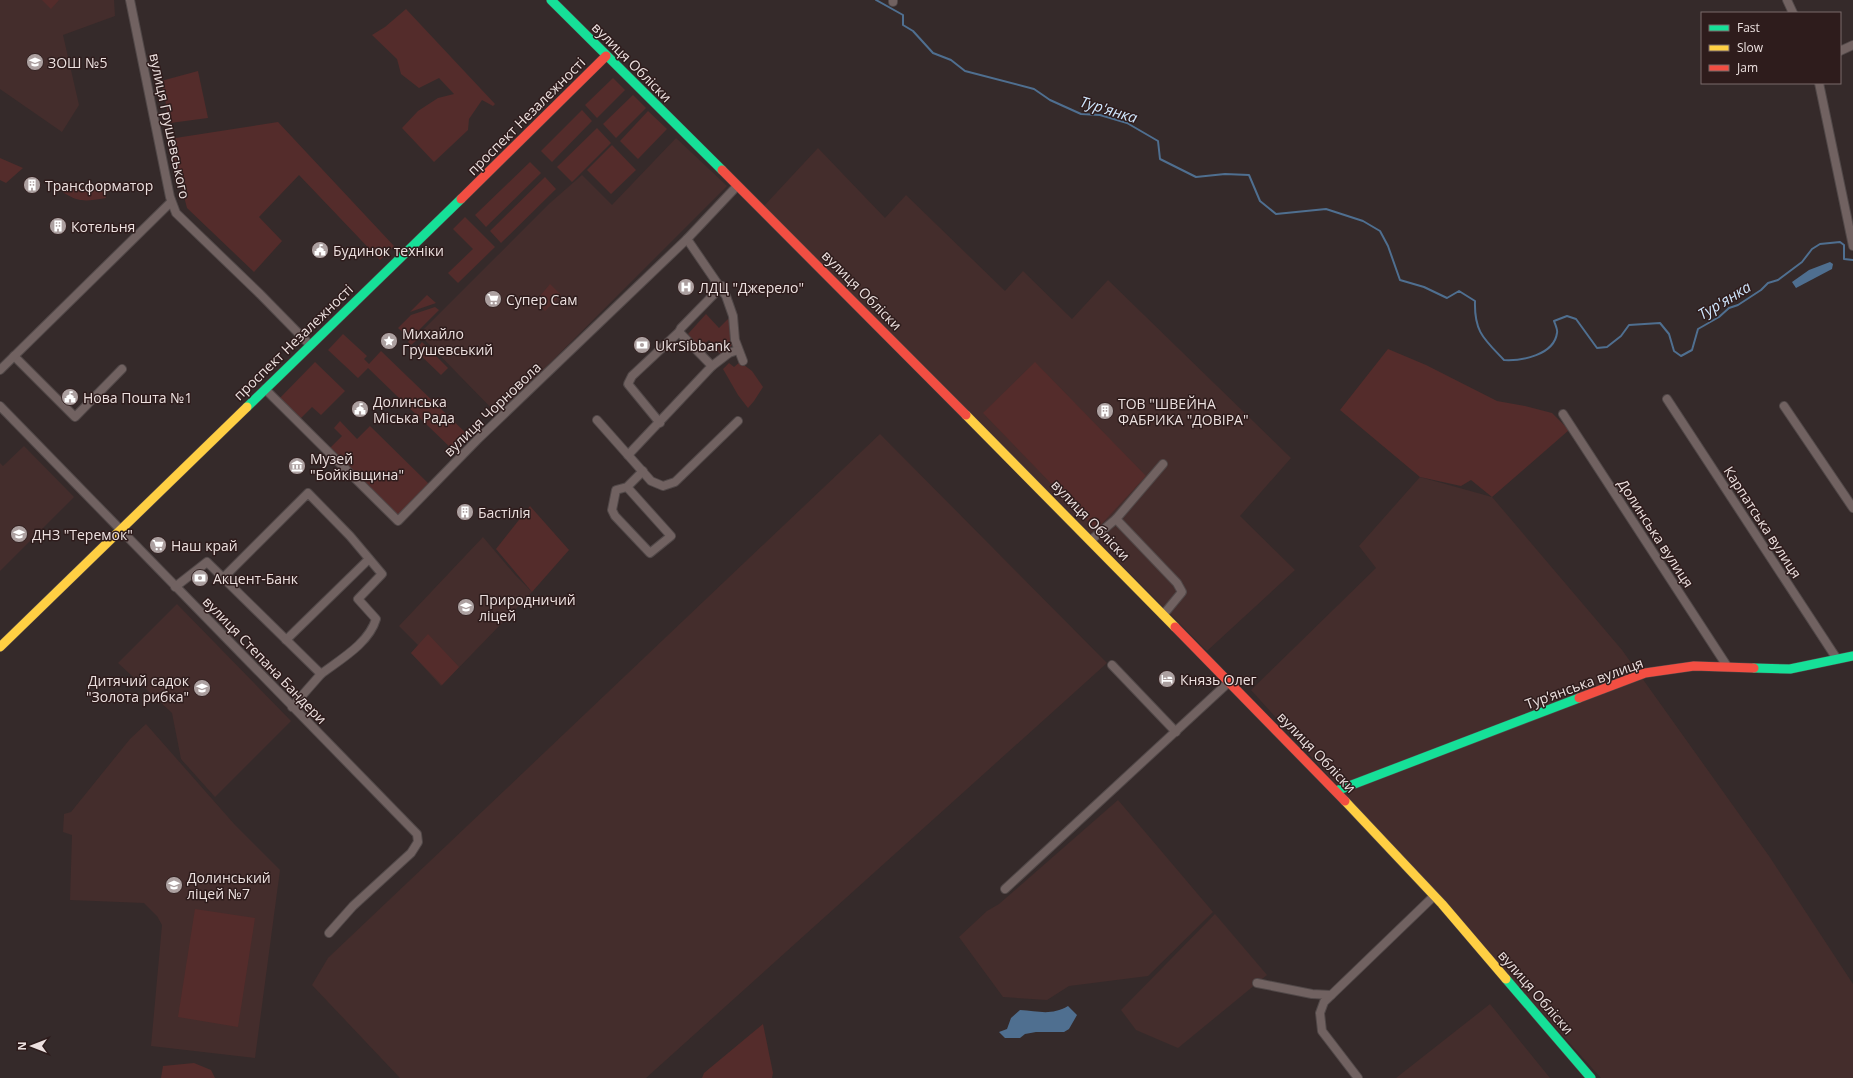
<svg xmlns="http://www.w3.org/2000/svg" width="1853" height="1078" viewBox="0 0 1853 1078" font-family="'Open Sans',sans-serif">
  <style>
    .built { fill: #442d2c }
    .green { fill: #542c2b }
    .water { fill: #4f6f90 }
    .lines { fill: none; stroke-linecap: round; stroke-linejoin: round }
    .stream { stroke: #4f6f90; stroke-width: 2 }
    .street-casing { stroke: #514848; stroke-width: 10 }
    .fast-casing { stroke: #514848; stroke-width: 10 }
    .slow-casing { stroke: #514848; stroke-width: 10 }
    .jam-casing { stroke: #514848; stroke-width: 10 }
    .street { stroke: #716261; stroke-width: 8 }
    .fast { stroke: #16e098; stroke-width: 9 }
    .slow { stroke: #ffcf43; stroke-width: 9 }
    .jam { stroke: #f24e42; stroke-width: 9 }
    .labels { text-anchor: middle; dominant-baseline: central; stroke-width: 3; stroke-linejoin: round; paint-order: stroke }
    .poi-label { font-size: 14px; fill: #ece0df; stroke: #2e1c1c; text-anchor: start }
    .street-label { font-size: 14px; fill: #ece0df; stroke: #2e1c1c }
    .water-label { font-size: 15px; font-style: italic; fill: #cfe6fd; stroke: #2e1c1c }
  </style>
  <rect width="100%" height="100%" fill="#352a2a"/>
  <g class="built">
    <path d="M0 0H114L115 16 63 35 79 105 62 132 0 89Z"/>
    <path d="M676 138 727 186 498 415 419 334 550 203 582 175 612 205Z"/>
    <path d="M818 148 885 218 906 195 1005 291 1023 271 1072 319 1108 280 1291 458 1240 516 1295 570 1207 651 764 206Z"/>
    <path d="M880 434 1107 663 646 1078H400L312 985 328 958Z"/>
    <path d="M24 446 74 497 0 571V463L3 466Z"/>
    <path d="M1420 477 1492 497 1622 650 1769 856 1853 984V1078H1601L1251 690 1376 568 1359 546Z"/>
    <path d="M483 537 516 576 532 592 441 686 411 653 418 645 399 626Z"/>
    <path d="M177 604 291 721 215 797 181 759 172 713 118 663Z"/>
    <path d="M146 724 235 825 280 870 255 1058 151 1046 162 925 157 916 144 903 70 900 72 835 63 832 64 814 71 812 130 739Z"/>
    <path d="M1118 800 1213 912 1148 976 1069 986 1047 1000 1003 997 959 937 987 911 999 904Z"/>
    <path d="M1215 914 1267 975 1178 1048 1136 1030 1121 1010Z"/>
    <path d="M1490 1004 1550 1078H1396Z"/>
  </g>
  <g class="green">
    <path d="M42 0H59L51 9Z"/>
    <path d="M406 9 495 104 493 106 482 100 469 119 468 130 434 162 402 128 418 111 438 98 454 94 439 78 419 88 401 74 397 59 372 35 385 27Z"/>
    <path d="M198 71 208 118 170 123 161 81Z"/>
    <path d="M613 78 625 90 597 118 585 105Z"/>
    <path d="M633 95 646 108 616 138 603 124Z"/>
    <path d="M582 110 592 121 552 162 541 151Z"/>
    <path d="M648 111 667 129 638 159 620 141Z"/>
    <path d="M278 122 394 246 380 260 299 175 259 217 282 241 254 272 187 208 169 139Z"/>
    <path d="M597 128 611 143 572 182 557 167Z"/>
    <path d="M612 145 636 170 611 194 587 170Z"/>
    <path d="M0 158 23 168 6 183 0 180Z"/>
    <path d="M530 162 541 173 486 227 475 215Z"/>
    <path d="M545 177 556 189 501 243 490 231Z"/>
    <path d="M52 185 75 188 103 187 106 198C78 203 76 201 52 185Z"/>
    <path d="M465 217 495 247 458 283 448 273 473 249 453 229Z"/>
    <path d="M550 284 561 295 545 311 536 301Z"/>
    <path d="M427 295 436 303 410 312Z"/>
    <path d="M435 307 439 310 413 336 417 340 411 345 408 342 410 339 398 328 411 315Z"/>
    <path d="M706 314 719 328 729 318 732 345 721 355 709 340 700 348 688 334Z"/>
    <path d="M343 334 367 356 364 359 369 364 381 351 468 435 454 451 368 368 358 378 328 350Z"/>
    <path d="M422 342 448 368 441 375 415 350Z"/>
    <path d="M1388 349 1426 365 1497 401 1525 406 1552 413 1569 430 1492 497 1471 480 1461 486 1420 477 1340 410Z"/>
    <path d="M315 362 345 391 321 415 312 407 300 419 279 399Z"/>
    <path d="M740 362 752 371 763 387 754 401 748 408 738 395 723 369 729 363 734 367Z"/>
    <path d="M1035 362 1146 476 1096 530 983 413Z"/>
    <path d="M340 421 357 439 370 426 429 484 398 515 330 448 342 436 334 428Z"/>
    <path d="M530 506 569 550 532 592 496 549Z"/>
    <path d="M428 634 459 667 442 685 411 653Z"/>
    <path d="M195 909 255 918 238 1027 178 1017Z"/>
    <path d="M763 1024 773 1073 772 1078H702L704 1073Z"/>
    <path d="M194 1063 211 1070 215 1078H161L163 1066Z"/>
  </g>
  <g class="water">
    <path d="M1830 262 1833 264 1832 269 1796 288 1792 282 1809 270Z"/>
    <path d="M1068 1006 1077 1015 1069 1029 1064 1032H1036L1025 1034 1020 1038H1005L999 1032 1007 1029 1011 1018 1020 1010C1038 1011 1051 1016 1068 1006Z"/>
  </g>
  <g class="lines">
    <path class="stream" d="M876 0 903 15V25L913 31 933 53 951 60 965 71 1034 89 1050 100 1081 114 1100 115 1127 123 1158 141 1160 159 1196 177 1225 174 1249 175 1260 201 1276 214 1326 209 1363 221 1380 231 1388 246 1400 280 1424 287 1447 298 1459 291 1475 301C1474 332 1484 339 1504 360 1522 361 1554 355 1557 333 1558 330 1555 324 1554 321L1567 316 1576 319 1597 348 1607 347 1621 336 1629 325 1660 323 1669 334 1674 351 1681 356 1692 350 1698 329 1719 317 1729 308 1738 305 1761 290 1768 283 1778 280 1802 262 1812 249 1820 244 1840 242 1844 245V259L1853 260"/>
    <g class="street-casing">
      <g id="street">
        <path d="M130 0 170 197 176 213 260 294 310 345"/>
        <path d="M893 0V2"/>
        <path d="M1787 0 1793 13"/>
        <path d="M1840 51 1853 45"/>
        <path d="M1819 83 1853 246"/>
        <path d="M687 239 726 296 733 316 735 340 743 361"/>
        <path d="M14 356 75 417 122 369"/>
        <path d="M712 366 729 353 738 350"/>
        <path d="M0 370 171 202"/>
        <path d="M265 389 398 521 478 439 687 239 737 186"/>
        <path d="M1667 399 1837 659"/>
        <path d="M0 406 417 834 418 842 411 853 353 906 329 933"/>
        <path d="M1784 406 1853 508"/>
        <path d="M1563 414 1727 666"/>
        <path d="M597 420 651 481 663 486 675 482 738 421"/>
        <path d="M660 423 628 384 632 376 679 332 681 328 722 286"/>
        <path d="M628 455 712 366 679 332"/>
        <path d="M627 487 616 490 612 510 615 516 650 553 671 536 627 487 643 471"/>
        <path d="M1116 519 1177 583 1182 592 1163 615"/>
        <path d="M1091 540 1116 519 1163 464"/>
        <path d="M223 578 308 493 350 536 382 574 358 599 376 619C369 643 341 659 321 674"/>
        <path d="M175 587 207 562 321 674 292 707"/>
        <path d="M286 640 369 559"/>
        <path d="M1112 665 1176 732"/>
        <path d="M1005 889 1229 682"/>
        <path d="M1257 983 1312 994 1331 995"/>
        <path d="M1358 1078 1322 1031 1320 1013 1324 1002 1434 896"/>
      </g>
    </g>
    <g class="fast-casing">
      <g id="fast">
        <path d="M551 0 722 170"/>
        <path d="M247 407 461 199"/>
        <path d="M1754 668 1790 669 1853 656"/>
        <path d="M1336 791 1579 698"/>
        <path d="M1506 979 1591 1078"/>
      </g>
    </g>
    <g class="slow-casing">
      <g id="slow">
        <path d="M966 415 1175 627"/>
        <path d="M0 647 247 407"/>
        <path d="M1345 801 1442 904 1506 979"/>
      </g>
    </g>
    <g class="jam-casing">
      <g id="jam">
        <path d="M722 170 966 415"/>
        <path d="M461 199 606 56"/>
        <path d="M1175 627 1345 801"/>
        <path d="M1579 698 1645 673 1694 666 1754 668"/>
      </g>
    </g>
    <use href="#street" class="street"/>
    <use href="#fast" class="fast"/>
    <use href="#slow" class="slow"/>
    <use href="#jam" class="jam"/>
  </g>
  <defs>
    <g id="school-disc" transform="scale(0.9)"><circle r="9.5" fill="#aca0a0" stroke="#2e1c1c"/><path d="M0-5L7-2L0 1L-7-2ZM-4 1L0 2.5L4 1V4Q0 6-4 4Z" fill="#fff"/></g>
    <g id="building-disc" transform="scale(0.9)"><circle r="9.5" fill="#aca0a0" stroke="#2e1c1c"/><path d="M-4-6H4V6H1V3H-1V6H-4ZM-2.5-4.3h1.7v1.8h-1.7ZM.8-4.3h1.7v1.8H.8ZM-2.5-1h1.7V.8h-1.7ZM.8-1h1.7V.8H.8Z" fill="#fff"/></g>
    <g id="civic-disc" transform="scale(0.9)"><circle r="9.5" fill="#aca0a0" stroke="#2e1c1c"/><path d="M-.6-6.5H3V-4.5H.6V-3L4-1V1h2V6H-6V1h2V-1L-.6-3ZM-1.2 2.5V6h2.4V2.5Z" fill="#fff"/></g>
    <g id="hospital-disc" transform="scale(0.9)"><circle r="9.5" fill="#aca0a0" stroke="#2e1c1c"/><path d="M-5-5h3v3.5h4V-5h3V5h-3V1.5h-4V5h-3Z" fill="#fff"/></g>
    <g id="supermarket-disc" transform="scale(0.9)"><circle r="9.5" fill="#aca0a0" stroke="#2e1c1c"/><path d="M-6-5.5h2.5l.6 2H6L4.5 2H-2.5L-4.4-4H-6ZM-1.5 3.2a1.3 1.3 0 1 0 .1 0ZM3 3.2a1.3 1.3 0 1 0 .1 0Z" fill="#fff"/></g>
    <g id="sight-disc" transform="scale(0.9)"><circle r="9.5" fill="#aca0a0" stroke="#2e1c1c"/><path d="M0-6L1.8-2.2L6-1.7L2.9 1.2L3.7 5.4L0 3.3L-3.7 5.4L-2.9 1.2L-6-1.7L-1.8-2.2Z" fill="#fff"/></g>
    <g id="bank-disc" transform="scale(0.9)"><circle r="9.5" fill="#aca0a0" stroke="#2e1c1c"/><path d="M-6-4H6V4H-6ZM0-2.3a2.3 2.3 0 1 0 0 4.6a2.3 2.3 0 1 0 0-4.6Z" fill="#fff"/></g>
    <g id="museum-disc" transform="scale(0.9)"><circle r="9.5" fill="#aca0a0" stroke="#2e1c1c"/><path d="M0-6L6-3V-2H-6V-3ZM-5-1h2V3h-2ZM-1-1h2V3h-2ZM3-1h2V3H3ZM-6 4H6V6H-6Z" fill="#fff"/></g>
    <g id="hotel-disc" transform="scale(0.9)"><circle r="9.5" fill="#aca0a0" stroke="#2e1c1c"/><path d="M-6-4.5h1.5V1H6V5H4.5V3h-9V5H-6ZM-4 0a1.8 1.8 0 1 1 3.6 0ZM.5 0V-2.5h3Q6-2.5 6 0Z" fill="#fff"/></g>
  </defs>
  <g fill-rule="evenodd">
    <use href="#school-disc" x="35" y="62"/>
    <use href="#building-disc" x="32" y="185"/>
    <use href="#building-disc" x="58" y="226"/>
    <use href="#civic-disc" x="320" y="250"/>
    <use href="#hospital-disc" x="686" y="287"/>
    <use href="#supermarket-disc" x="493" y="299"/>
    <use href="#sight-disc" x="389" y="341"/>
    <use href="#bank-disc" x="642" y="345"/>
    <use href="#civic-disc" x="70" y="397"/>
    <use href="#civic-disc" x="360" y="409"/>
    <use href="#building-disc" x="1105" y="411"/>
    <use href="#museum-disc" x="297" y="466"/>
    <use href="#building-disc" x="465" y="512"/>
    <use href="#school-disc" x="19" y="534"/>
    <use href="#supermarket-disc" x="158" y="545"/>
    <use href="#bank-disc" x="200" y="578"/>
    <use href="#school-disc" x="466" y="607"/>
    <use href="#hotel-disc" x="1167" y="679"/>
    <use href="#school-disc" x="202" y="688"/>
    <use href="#school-disc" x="174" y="885"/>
  </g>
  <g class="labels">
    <g class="poi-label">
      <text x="48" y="62">ЗОШ №5</text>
      <text x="45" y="185">Трансформатор</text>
      <text x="71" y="226">Котельня</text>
      <text x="333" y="250">Будинок техніки</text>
      <text x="699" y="287">ЛДЦ "Джерело"</text>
      <text x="506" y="299">Супер Сам</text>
      <text x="402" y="333">Михайло<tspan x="402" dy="16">Грушевський</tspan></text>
      <text x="655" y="345">UkrSibbank</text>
      <text x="83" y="397">Нова Пошта №1</text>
      <text x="373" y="401">Долинська<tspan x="373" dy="16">Міська Рада</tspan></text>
      <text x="1118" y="403">ТОВ "ШВЕЙНА<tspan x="1118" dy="16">ФАБРИКА "ДОВІРА"</tspan></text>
      <text x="310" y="458">Музей<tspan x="310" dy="16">"Бойківщина"</tspan></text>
      <text x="478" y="512">Бастілія</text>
      <text x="32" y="534">ДНЗ "Теремок"</text>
      <text x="171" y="545">Наш край</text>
      <text x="213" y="578">Акцент-Банк</text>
      <text x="479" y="599">Природничий<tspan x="479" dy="16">ліцей</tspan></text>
      <text x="1180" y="679">Князь Олег</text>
      <text x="189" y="680" text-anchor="end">Дитячий садок<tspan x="189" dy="16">"Золота рибка"</tspan></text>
      <text x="187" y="877">Долинський<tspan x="187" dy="16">ліцей №7</tspan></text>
    </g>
    <g class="street-label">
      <text transform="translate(632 62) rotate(45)">вулиця Обліски</text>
      <text transform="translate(526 116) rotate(-45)">проспект Незалежності</text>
      <text transform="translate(170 126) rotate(78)">вулиця Грушевського</text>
      <text transform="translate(862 290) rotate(45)">вулиця Обліски</text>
      <text transform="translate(293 342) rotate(-44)">проспект Незалежності</text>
      <text transform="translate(492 409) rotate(-44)">вулиця Чорновола</text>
      <text transform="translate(1091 520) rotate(46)">вулиця Обліски</text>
      <text transform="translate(1763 522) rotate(57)">Карпатська вулиця</text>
      <text transform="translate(1656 533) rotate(57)">Долинська вулиця</text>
      <text transform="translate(265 660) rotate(46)">вулиця Степана Бандери</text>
      <text transform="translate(1584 683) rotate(-20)">Турʼянська вулиця</text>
      <text transform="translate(1317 752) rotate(46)">вулиця Обліски</text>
      <text transform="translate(1536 992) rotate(49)">вулиця Обліски</text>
    </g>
    <g class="water-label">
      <text transform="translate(1109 109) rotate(17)">Тур'янка</text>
      <text transform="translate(1724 300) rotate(-31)">Тур'янка</text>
    </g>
  </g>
  <rect x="1701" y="12" width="140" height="72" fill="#2e1c1c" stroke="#7a6a6a"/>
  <rect x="1709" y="25" width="20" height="6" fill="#16e098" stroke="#7a6a6a"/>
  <text x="1737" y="32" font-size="12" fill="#ece0df">Fast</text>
  <rect x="1709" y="45" width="20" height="6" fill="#ffcf43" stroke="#7a6a6a"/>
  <text x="1737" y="52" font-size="12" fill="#ece0df">Slow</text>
  <rect x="1709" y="65" width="20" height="6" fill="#f24e42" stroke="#7a6a6a"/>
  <text x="1737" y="72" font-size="12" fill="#ece0df">Jam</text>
  <g transform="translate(32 1046) rotate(270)" stroke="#2e1c1c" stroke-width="3" paint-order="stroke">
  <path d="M0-3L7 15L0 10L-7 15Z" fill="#ece0df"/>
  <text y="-6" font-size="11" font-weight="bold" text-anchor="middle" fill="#ece0df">N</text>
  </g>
</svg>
